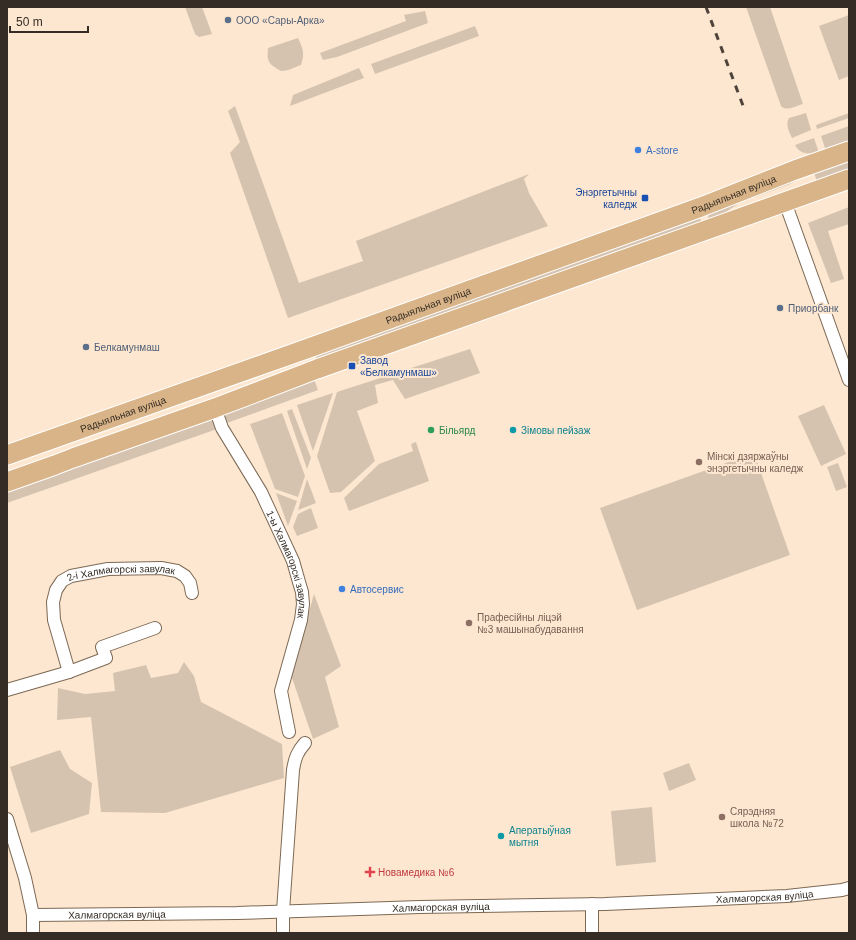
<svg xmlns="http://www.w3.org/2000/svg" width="856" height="940" viewBox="0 0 856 940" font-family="Helvetica,sans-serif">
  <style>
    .green { fill: #d5c3b0 }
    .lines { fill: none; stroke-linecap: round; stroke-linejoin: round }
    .minor-casing { stroke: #7c6955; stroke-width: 14 }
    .primary-casing { stroke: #fff; stroke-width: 21 }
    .minor { stroke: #fff; stroke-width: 12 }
    .primary { stroke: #d9b488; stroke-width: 19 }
    .rail { stroke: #4e443b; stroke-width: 3; stroke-dasharray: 7 7; stroke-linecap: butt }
    .service-dot { fill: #5c6f8a; stroke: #fde7d0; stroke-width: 1.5 }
    .shop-dot { fill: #3f7fe0; stroke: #fde7d0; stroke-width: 1.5 }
    .transit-dot { fill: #1a4fb4; stroke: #fde7d0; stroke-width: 1.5 }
    .leisure-dot { fill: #2e9e5b; stroke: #fde7d0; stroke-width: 1.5 }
    .culture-dot { fill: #0f9aa8; stroke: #fde7d0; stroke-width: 1.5 }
    .education-dot { fill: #8d6e63; stroke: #fde7d0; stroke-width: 1.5 }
    .health-dot { fill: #e0444e; stroke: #fde7d0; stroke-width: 1.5 }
    .labels { text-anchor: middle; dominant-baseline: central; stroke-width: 4; stroke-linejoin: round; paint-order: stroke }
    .service-label { font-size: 10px; fill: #4e5e75; stroke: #fde7d0; text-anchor: start }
    .shop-label { font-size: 10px; fill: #366cbe; stroke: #fde7d0; text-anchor: start }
    .transit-label { font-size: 10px; fill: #164399; stroke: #fde7d0; text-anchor: end }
    .street-label { font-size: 10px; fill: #352d25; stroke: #fde7d0 }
    .leisure-label { font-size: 10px; fill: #27864d; stroke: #fde7d0; text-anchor: start }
    .culture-label { font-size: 10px; fill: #0d838f; stroke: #fde7d0; text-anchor: start }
    .education-label { font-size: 10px; fill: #785e54; stroke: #fde7d0; text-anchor: start }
    .health-label { font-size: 10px; fill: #be3a42; stroke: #fde7d0; text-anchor: start }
  </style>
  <rect width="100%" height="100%" fill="#fde7d0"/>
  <g class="green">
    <path d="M185 7H202L212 34 199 37 195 34Z"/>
    <path d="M746 7H770L803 104C796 106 786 112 781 106Z"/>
    <path d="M425 11 428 23 337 57 323 60 320 53 406 21 404 15Z"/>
    <path d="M849 15V76L839 80 819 26Z"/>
    <path d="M475 26 479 36 375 74 371 64Z"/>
    <path d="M298 38C303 49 305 53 301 65 295 67 288 71 282 71 281 71 277 69 276 68 267 63 267 58 268 48Z"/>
    <path d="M359 68 364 78 290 106 293 95Z"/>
    <path d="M235 106 299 283 363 261 356 241 529 174 524 179 529 193 548 226 288 318 230 153 240 142 228 111Z"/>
    <path d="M806 113 811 130 792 138C789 131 785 125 789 118Z"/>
    <path d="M849 113V118L817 129 816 125Z"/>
    <path d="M849 126V142L826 151 821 136Z"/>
    <path d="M814 138 819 153C810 154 800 155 795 145Z"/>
    <path d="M849 160V169L817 181 814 173Z"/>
    <path d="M792 180 793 182 790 184 739 203 723 214 709 220 707 211Z"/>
    <path d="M849 207V224L828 231 844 279 831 283 808 223Z"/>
    <path d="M698 214 702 223 317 360 314 351Z"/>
    <path d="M470 349 480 373 405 399 393 380 375 385 378 403 357 411 375 461 341 492 330 493 317 456 337 392Z"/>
    <path d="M314 379 318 390 224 424 222 415Z"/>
    <path d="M333 393 313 451 297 405Z"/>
    <path d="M824 405 846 454 821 466 798 416Z"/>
    <path d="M292 409 311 458 307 469 287 411Z"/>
    <path d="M282 413 305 476 298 497 275 489 250 424Z"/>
    <path d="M211 417 217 429 7 503V490Z"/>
    <path d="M416 442 429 481 349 511 344 498 379 464 413 451 411 444Z"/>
    <path d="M754 453 790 555 637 610 600 508Z"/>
    <path d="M838 463 847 487 836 491 827 467Z"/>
    <path d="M307 479 316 503 298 510Z"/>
    <path d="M276 493 297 501 288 526Z"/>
    <path d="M311 508 318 528 297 536 293 527 298 514Z"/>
    <path d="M314 594 341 666 325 677 339 727 313 739 291 675Z"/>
    <path d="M184 662 194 676 201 702 282 744 284 778 165 813 101 812 91 717 57 720 58 688 85 694 115 691 113 673 146 665 151 678 178 673Z"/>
    <path d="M60 750 70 769 92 783 89 814 31 833 10 767Z"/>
    <path d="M689 763 696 780 669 791 663 773Z"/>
    <path d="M652 807 656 862 616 866 611 811Z"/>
  </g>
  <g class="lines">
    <g class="minor-casing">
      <g id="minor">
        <path d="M785 202 849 380"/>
        <path id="s1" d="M215 408 222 428 261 492 293 561 299 582 302 592 303 604 301 620 281 691 289 732"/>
        <path id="s2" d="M69 672 54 620 53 602 56 590 62 581 71 576 108 569 161 568 177 571 185 576 190 583 192 593"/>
        <path d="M7 690 69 672 106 658 102 647 155 628"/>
        <path d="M7 819 25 878 33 915V933"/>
        <path d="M592 904V933"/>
        <path id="s3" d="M33 915 237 913 420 907 605 904 787 896 842 890 849 888"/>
        <path d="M283 933V911L293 770C295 758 297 752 305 743"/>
      </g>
    </g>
    <g class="primary-casing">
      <g id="primary">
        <path id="s4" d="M7 455 309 348 701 207 795 170 849 151"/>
        <path d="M7 482 55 465 73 458 215 408 317 369 849 179"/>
      </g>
    </g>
    <use href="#minor" class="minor"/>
    <use href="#primary" class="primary"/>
    <path class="rail" d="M706 7 745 111"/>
  </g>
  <g class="service-dot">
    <circle cx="228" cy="20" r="4"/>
    <circle cx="780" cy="308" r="4"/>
    <circle cx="86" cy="347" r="4"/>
  </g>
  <g class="shop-dot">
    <circle cx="638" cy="150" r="4"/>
    <circle cx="342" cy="589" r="4"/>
  </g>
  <g class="transit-dot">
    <rect x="641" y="194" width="8" height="8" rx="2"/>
    <rect x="348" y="362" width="8" height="8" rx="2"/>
  </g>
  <circle class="leisure-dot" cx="431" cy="430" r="4"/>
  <g class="culture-dot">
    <circle cx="513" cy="430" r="4"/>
    <circle cx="501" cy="836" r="4"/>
  </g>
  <g class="education-dot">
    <circle cx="699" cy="462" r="4"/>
    <circle cx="469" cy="623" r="4"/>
    <circle cx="722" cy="817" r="4"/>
  </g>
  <path class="health-dot" d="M368 866h4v4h4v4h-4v4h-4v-4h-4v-4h4z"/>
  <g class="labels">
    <g class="service-label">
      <text x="236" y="20">ООО «Сары-Арка»</text>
      <text x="788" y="308">Приорбанк</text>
      <text x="94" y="347">Белкамунмаш</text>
    </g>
    <g class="shop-label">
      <text x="646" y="150">А-store</text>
      <text x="350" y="589">Автосервис</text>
    </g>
    <g class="transit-label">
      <text x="637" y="192">Энэргетычны<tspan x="637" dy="12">каледж</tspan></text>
      <text x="360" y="360" text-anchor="start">Завод<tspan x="360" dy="12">«Белкамунмаш»</tspan></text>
    </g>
    <g class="street-label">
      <text stroke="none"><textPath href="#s4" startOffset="772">Радыяльная вуліца</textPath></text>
      <text stroke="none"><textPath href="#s4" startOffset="447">Радыяльная вуліца</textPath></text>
      <text stroke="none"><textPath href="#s4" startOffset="123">Радыяльная вуліца</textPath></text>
      <text stroke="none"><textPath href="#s1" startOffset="174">1-ы Халмагорскі завулак</textPath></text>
      <text stroke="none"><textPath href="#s2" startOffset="156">2-і Халмагорскі завулак</textPath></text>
      <text stroke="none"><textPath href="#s3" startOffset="732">Халмагорская вуліца</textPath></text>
      <text stroke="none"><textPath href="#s3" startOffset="408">Халмагорская вуліца</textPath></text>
      <text stroke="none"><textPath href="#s3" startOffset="84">Халмагорская вуліца</textPath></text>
    </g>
    <g class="leisure-label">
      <text x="439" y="430">Більярд</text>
    </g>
    <g class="culture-label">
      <text x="521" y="430">Зімовы пейзаж</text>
      <text x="509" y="830">Аператыўная<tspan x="509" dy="12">мытня</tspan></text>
    </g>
    <g class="education-label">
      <text x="707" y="456">Мінскі дзяржаўны<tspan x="707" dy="12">энэргетычны каледж</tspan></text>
      <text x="477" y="617">Прафесійны ліцэй<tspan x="477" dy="12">№3 машынабудавання</tspan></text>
      <text x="730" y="811">Сярэдняя<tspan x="730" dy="12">школа №72</tspan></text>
    </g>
    <g class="health-label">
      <text x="378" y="872">Новамедика №6</text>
    </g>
  </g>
  <rect width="856" height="940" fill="none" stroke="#352d25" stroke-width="16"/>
  <path d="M10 26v6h78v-6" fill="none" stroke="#352d25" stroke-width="2"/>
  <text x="16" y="26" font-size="12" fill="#352d25" stroke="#fde7d0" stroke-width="3" paint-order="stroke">50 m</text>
</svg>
